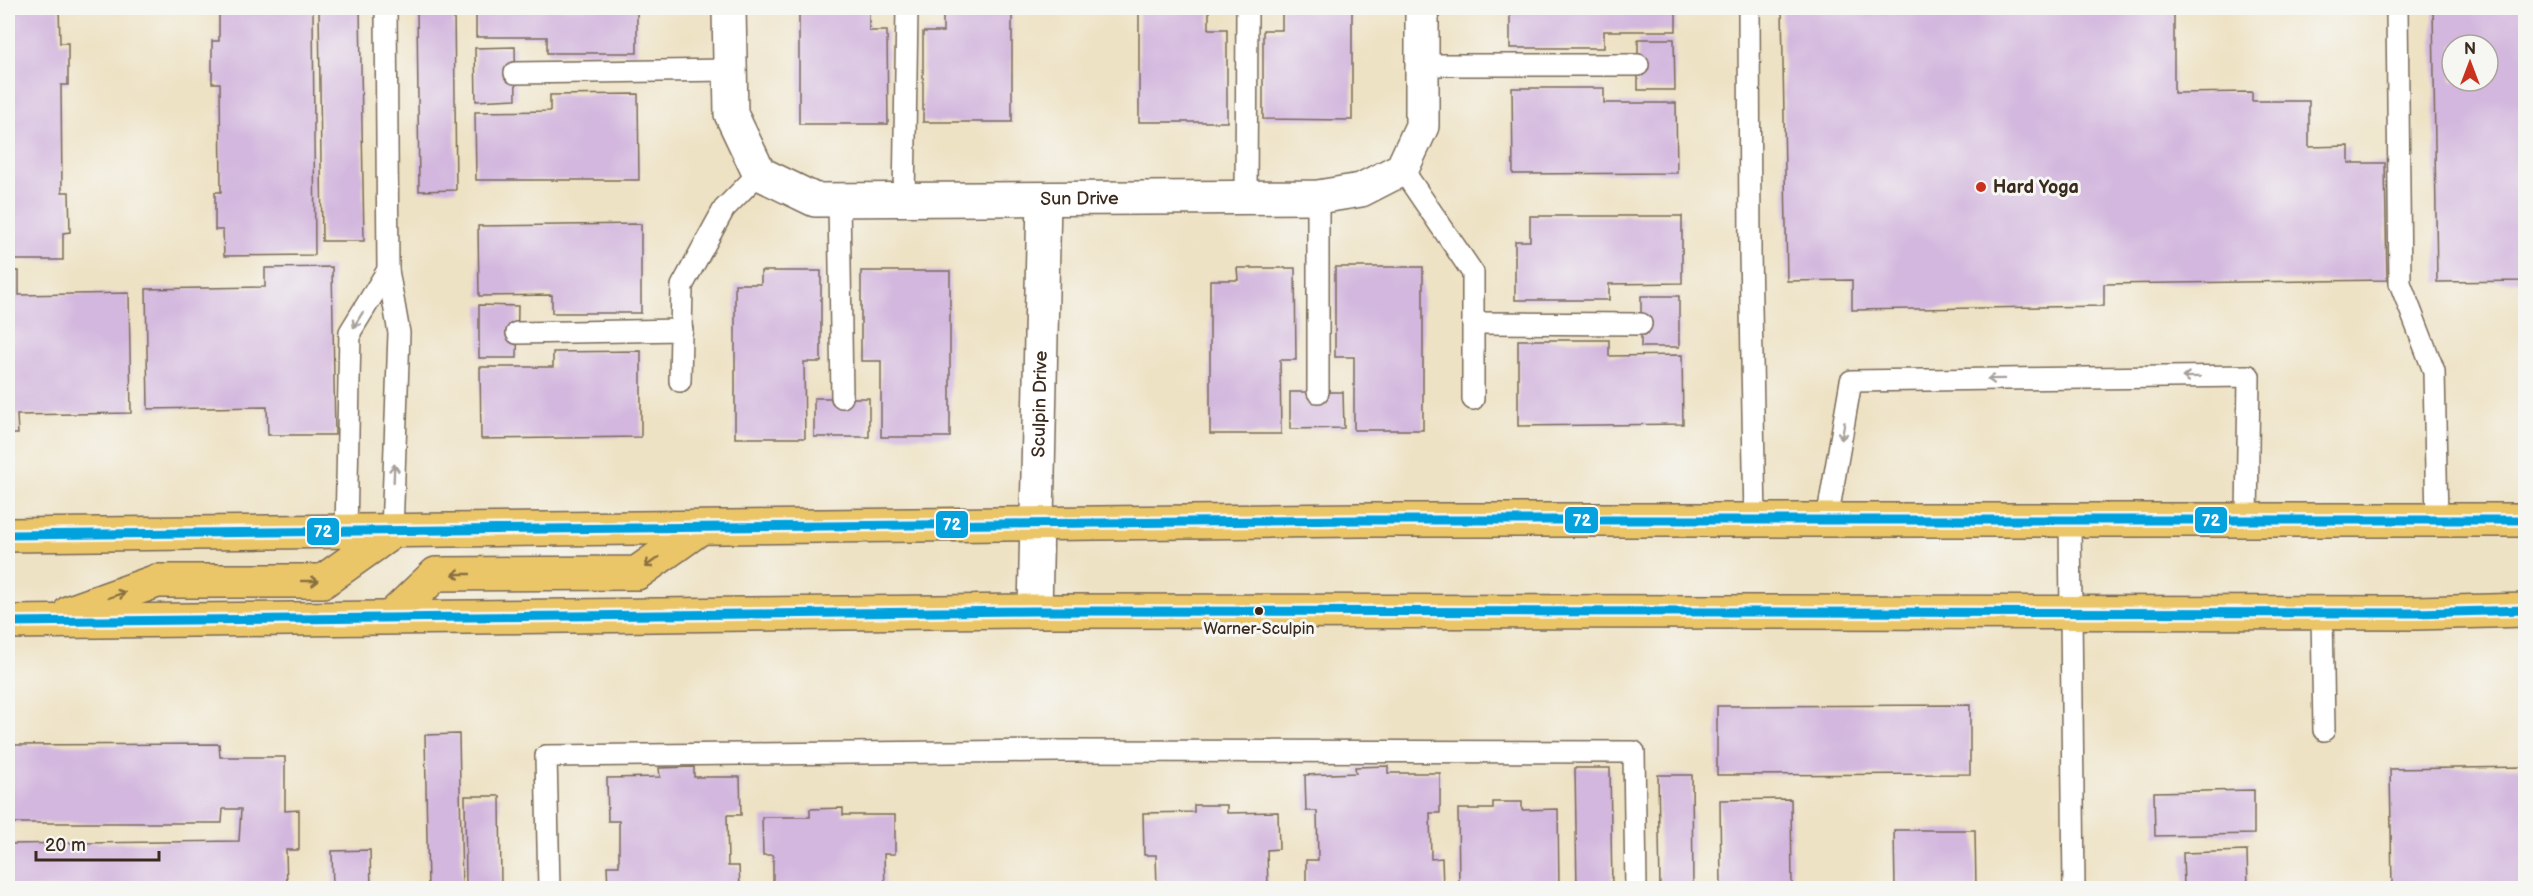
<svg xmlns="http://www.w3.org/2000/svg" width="2533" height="896" viewBox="0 0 2533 896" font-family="'Balsamiq Sans',sans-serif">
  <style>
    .building { fill: #d3b7de; fill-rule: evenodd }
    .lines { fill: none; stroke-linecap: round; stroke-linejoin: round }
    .lane-casing { stroke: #7a6a58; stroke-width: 24 }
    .street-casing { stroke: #7a6a58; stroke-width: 36 }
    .primary-casing { stroke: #7a6a58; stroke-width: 36 }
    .lane { stroke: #fff; stroke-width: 21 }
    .street { stroke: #fff; stroke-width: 33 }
    .primary { stroke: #ebc669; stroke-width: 33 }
    .bus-1-casing { stroke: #f6f6f2; stroke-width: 14 }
    .bus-1 { stroke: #06a2dd; stroke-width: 9 }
    .oneway { stroke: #a79f9a }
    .oneway2 { stroke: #8a7040 }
    .poi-dot { fill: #c8321e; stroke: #f6f6f2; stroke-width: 2 }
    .bus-dot { fill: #3b2a1e; stroke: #f6f6f2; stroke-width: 2 }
    .labels { text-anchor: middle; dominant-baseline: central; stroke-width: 6; stroke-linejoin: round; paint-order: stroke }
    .bus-label { font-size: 16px; fill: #3b2a1e; stroke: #f6f6f2 }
    .poi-label { font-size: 18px; font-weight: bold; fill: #3b2a1e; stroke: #f6f6f2; text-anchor: start }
    .street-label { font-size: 18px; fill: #3b2a1e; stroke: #f6f6f2 }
    .line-badge { stroke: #f6f6f2; stroke-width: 2 }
    .badge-label { font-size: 16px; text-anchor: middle; font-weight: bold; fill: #fff }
  </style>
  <rect width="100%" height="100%" fill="#f6f6f2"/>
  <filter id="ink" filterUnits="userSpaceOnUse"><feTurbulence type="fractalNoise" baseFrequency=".0167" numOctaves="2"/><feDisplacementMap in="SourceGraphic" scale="12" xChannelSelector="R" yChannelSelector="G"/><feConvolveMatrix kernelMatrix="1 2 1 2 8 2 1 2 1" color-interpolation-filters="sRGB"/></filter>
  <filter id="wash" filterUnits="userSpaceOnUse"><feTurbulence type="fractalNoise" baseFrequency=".008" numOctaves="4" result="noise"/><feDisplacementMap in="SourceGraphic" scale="24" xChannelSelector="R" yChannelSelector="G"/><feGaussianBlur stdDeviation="1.35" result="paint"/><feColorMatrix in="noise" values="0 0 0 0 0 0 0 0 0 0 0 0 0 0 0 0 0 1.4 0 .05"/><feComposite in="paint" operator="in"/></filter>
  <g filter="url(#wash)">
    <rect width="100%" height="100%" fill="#eee2c4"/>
    <g id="blocks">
      <g class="building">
        <path d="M8 8H59L60 43H68V85H61L62 192H69L70 232 63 233V260H8Z"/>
        <path d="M219 8H313L315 255 224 256 223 230H215V192H221L220 83H212V41H219Z"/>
        <path d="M319 8H360L364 241H322Z"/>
        <path d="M417 8H454L456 190 419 191Z"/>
        <path d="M476 8H637V53H547V37H476Z"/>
        <path d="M799 8H869V31H887L888 124H799Z"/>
        <path d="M943 8H1012V122H923V32H943Z"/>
        <path d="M1139 8H1209V29H1227V122H1139Z"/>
        <path d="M1282 8H1352V120L1263 119V30H1282Z"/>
        <path d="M1510 8H1676V31H1604V48H1510Z"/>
        <path d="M1782 8H2174V93L2252 92V101H2309V147L2349 146V163H2385L2387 280 2104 284V306L1852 310V280L1787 281Z"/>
        <path d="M2433 8H2526V281L2437 282ZM2452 45H2488V81H2452Z"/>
        <path d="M1638 39H1674L1675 90H1638Z"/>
        <path d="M515 47 516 99 476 101 475 48Z"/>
        <path d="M1512 88H1604V103H1676L1677 173 1513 174Z"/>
        <path d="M638 94 639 180H476L475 112 550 111V95Z"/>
        <path d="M1530 216H1682V283L1609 284V300H1515V241H1530Z"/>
        <path d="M641 224V313H552V295L479 296 478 226Z"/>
        <path d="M332 267 335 435H268L267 407 148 409 146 289 265 287V268Z"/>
        <path d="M1335 267H1423V430H1354V357H1335Z"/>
        <path d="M1237 268H1295L1296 360H1280L1281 434H1210V280H1238Z"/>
        <path d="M8 271H19V295L129 293 131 413 17 415 18 434H8Z"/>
        <path d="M761 271H821V362H804L805 438H735V284H761Z"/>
        <path d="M861 271H950V437H881V361H861Z"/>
        <rect x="1641" y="296" width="38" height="51"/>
        <path d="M479 305 518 306 517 358H479Z"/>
        <path d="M1518 340H1609V356L1682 355 1683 424 1518 426Z"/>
        <path d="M641 351V437L481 439 480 367H553V352Z"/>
        <path d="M1290 392H1343L1344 428 1290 429Z"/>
        <rect x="814" y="398" width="55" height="39"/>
        <path d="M1970 705V774L1717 775V706Z"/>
        <path d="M459 734 462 888H428L425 735Z"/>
        <path d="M219 744 220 757H285V811L299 810V850H286L287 888H8V844L239 841 241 809H223L222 823H8V745Z"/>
        <path d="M1388 766V773H1440V813H1430L1431 859 1442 858 1443 888H1306V860H1318L1317 811H1306L1305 775 1356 773 1355 767Z"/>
        <path d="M694 767V777H740L741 815H727L728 866H739L740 888H608L607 866H619V821H608L607 778 660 777 659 768Z"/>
        <path d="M2526 767V888H2392L2390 769Z"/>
        <path d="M1575 768H1610L1612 888H1577Z"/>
        <path d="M1658 775H1692L1693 888H1660Z"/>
        <path d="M2254 790V834L2155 836 2154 792Z"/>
        <path d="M465 796H500L501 888H466Z"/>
        <path d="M1791 799 1792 888H1721L1720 800Z"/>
        <path d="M1493 802H1522V810L1558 809 1559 888H1459L1458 809H1493Z"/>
        <path d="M1194 805H1227V813L1278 812 1279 849 1267 850 1268 888H1157L1156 855H1144L1143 813 1194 812Z"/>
        <path d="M843 808V815H895V854H884L885 888H773V855H763L762 817H810V809Z"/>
        <path d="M1894 830H1975L1976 888H1895Z"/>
        <path d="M370 850 371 888H333L332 851Z"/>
        <path d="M2247 851 2248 888H2184L2183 853Z"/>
      </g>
    </g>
  </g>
  <g filter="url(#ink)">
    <use href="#blocks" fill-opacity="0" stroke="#7a6a58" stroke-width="1.5"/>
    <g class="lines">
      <g class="lane-casing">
        <g id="lane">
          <path d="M386 8 388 270 399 333 392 532"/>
          <path d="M1749 8 1750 252 1755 520"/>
          <path d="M2397 8 2400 283 2434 371 2437 521"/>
          <path d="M1422 65H1638"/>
          <path d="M515 73 730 70"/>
          <path d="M1402 169 1473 273V399"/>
          <path d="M1246 197 1247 8"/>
          <path d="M1318 197V392"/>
          <path d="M839 200 842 397"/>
          <path d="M904 200 907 8"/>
          <path d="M1473 323 1641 324"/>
          <path d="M517 333 682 330"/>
          <path d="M680 381 682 286 724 209 759 173"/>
          <path d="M1827 520 1851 381 2249 376 2247 521"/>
          <path d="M2070 520 2074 888"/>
          <path d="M346 532 350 332 388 270"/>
          <path d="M2322 613 2324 730"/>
          <path d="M549 888 546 756 1061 751 1634 752 1636 888"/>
        </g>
      </g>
      <g class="street-casing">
        <g id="street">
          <path id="s1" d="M729 8 731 114 759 173 815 200 1318 197 1361 190 1402 169 1422 126V8"/>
          <path id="s2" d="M1035 611 1044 199"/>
        </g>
      </g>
      <g class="primary-casing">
        <g id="primary">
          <path d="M8 535 1361 520H2526"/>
          <path d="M70 612 157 581H323L392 532"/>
          <path d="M391 617 436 574 637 573 700 528"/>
          <path d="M8 622 1035 611 2416 613 2526 610"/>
        </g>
      </g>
      <use href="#lane" class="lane"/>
      <use href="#street" class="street"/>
      <use href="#primary" class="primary"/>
      <g class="bus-1-casing">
        <g id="bus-1">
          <path d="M8 535 1361 520H2526"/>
          <path d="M8 622 1035 611 2416 613 2526 610"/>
        </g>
      </g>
      <use href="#bus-1" class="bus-1"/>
    </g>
    <defs><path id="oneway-shaft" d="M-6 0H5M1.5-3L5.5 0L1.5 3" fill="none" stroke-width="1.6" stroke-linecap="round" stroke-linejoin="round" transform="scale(1.5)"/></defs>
    <g class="oneway">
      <use href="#oneway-shaft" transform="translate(358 320) rotate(121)"/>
      <use href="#oneway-shaft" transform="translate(2191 377) rotate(179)"/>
      <use href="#oneway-shaft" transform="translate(1996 379) rotate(179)"/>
      <use href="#oneway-shaft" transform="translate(1843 431) rotate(100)"/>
      <use href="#oneway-shaft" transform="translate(394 473) rotate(-88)"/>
    </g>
    <g class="oneway2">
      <use href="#oneway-shaft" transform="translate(652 562) rotate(145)"/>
      <use href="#oneway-shaft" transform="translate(461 574) rotate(180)"/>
      <use href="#oneway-shaft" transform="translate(310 581)"/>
      <use href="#oneway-shaft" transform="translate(117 595) rotate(-19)"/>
    </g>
  </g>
  <circle class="poi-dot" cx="1981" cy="187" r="6"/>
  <circle class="bus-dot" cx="1259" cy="611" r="5"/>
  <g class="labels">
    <g class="bus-label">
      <text x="1259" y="629">Warner-Sculpin</text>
    </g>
    <g class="poi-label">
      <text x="1993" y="187">Hard Yoga</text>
    </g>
    <g class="street-label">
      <text stroke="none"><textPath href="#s1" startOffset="498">Sun Drive</textPath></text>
      <text stroke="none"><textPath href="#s2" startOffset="207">Sculpin Drive</textPath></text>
    </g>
  </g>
  <g class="line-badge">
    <rect x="1564" y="506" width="35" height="28" rx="6" fill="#06a2dd"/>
    <rect x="2194" y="506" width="34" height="28" rx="6" fill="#06a2dd"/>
    <rect x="935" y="510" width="34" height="29" rx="6" fill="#06a2dd"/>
    <rect x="306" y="517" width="34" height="29" rx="6" fill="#06a2dd"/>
  </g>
  <g class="badge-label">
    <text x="1582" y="526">72</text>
    <text x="2211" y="526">72</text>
    <text x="952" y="530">72</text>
    <text x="323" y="537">72</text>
  </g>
  <rect width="2533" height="896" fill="none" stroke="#f6f6f2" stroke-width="30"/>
  <g transform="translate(2470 63)"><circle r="28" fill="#f6f6f2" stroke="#aba49d" stroke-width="1.5"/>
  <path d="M0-4.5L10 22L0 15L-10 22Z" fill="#c8321e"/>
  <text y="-9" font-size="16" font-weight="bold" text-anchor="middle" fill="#3b2a1e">N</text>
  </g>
  <path d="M36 851v9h123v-9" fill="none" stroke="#3b2a1e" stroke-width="3"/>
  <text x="45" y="851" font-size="18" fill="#3b2a1e" stroke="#f6f6f2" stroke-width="4.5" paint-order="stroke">20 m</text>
</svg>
